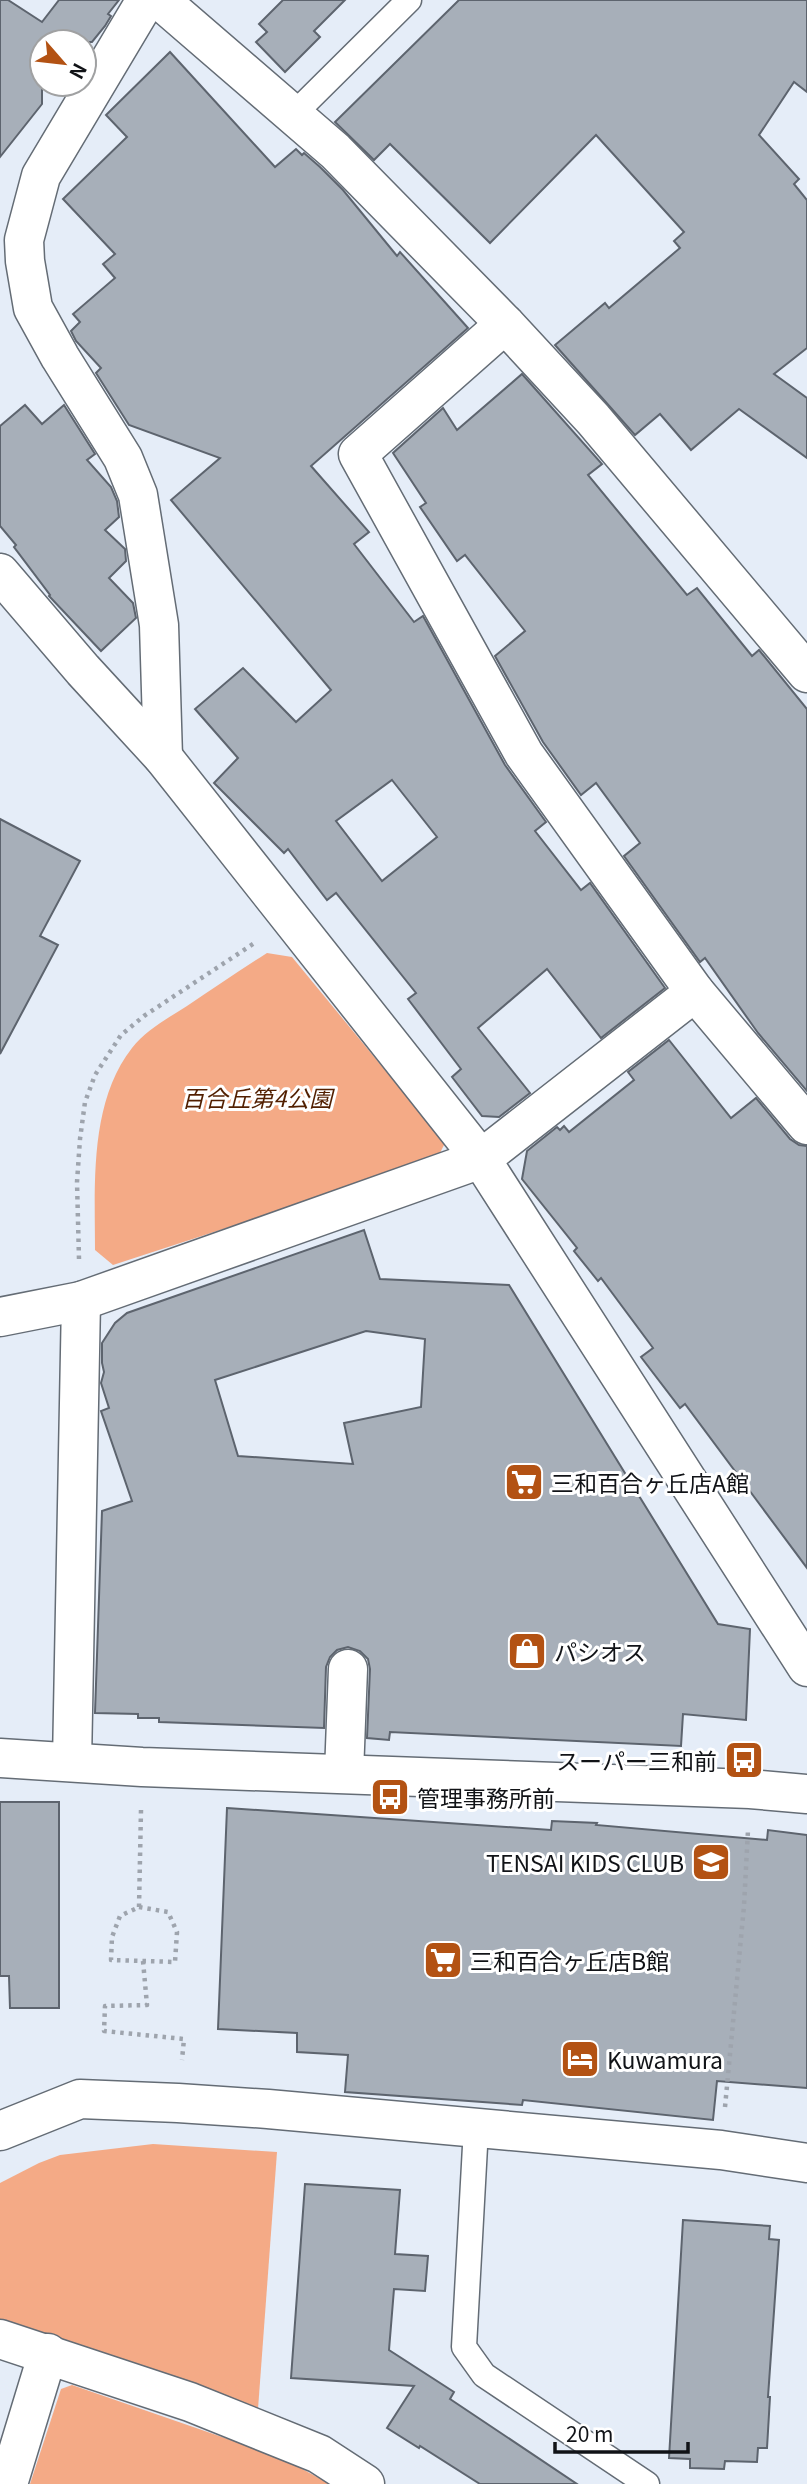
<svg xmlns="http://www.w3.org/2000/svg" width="807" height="2484" viewBox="0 0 807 2484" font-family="Georgia,'Noto Sans JP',serif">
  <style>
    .green { fill: #f4aa86 }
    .building { fill: #a7afb9; stroke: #5d646e; stroke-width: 2; fill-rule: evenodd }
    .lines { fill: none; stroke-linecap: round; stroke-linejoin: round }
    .lane-casing { stroke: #646c75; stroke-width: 27 }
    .street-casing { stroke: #646c75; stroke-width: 41 }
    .secondary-casing { stroke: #646c75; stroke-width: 41 }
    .path { stroke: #9ea4ad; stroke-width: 4.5; stroke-dasharray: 3.5 5; stroke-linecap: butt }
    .lane { stroke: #fff; stroke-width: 24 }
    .street { stroke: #fff; stroke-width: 38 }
    .secondary { stroke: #fff; stroke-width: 38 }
    .labels { text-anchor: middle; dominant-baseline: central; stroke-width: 6; stroke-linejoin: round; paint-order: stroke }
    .park-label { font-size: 23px; font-style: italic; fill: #521f00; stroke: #fff }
    .poi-label { font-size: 23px; fill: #111317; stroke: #fff; text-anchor: start }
  </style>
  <rect width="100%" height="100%" fill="#e5edf8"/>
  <g class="green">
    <path d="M267 953 292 957 445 1143 437 1159 113 1265 95 1250C95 1185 89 1103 132 1048 146 1030 168 1018 187 1006 214 988 240 970 267 953Z"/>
    <path d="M153 2144 277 2152 258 2409 0 2319V2183L39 2163 60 2155Z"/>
    <path d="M72 2385 280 2457 330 2484H30L61 2389Z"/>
  </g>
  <g class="building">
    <path d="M0 0H8L42 22 59 0H119L108 14 111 16 105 26 92 42H42V104L0 157Z"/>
    <path d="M283 0H345L314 31 320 37 285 72 256 42 267 32 259 24Z"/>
    <path d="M459 0H807V92L794 82 759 135 799 179 794 184 807 200V348L774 374 807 398V458L739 409 691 450 660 414 635 435 555 345 605 303 609 308 680 248 674 241 684 232 596 135 490 243 390 144 374 160 335 122Z"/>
    <path d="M170 52 275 167 296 149 302 155 304 153 320 167 343 190 397 256 400 252 468 328 311 466 369 532 354 544 414 622 423 616 505 765 546 822 535 831 581 890 590 883 665 988 601 1038 547 969 478 1028 530 1093 499 1117 482 1116 452 1077 461 1069 408 999 416 993 336 893 327 900 288 849 284 853 214 783 238 758 195 709 243 668 296 722 331 690 171 500 220 458 129 425 96 373 101 368 76 341 71 331 80 322 73 314 115 278 103 264 115 254 63 199 127 137 106 115ZM392 780 437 837 382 881 336 821Z"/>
    <path d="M522 374 602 464 588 475 687 595 697 588 752 656 759 650 807 709V1091L758 1033 705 958 700 962 624 856 640 843 596 783 581 795 543 742 495 656 525 631 465 555 457 561 420 507 426 503 393 453 443 408 457 430Z"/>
    <path d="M25 405 42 424 64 405 95 454 87 460 111 487 117 501 119 517 105 530 125 549 126 561 109 578 133 603 136 618 101 651 49 596 50 595 14 547 16 545 0 526V426Z"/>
    <path d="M0 819 80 861 40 936 58 945 0 1054Z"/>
    <path d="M669 1040 731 1118 756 1098 790 1139 799 1145 807 1146V1568L685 1404 680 1408 641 1357 653 1348 601 1278 598 1281 574 1251 577 1248 522 1179 527 1151 557 1127 560 1130 564 1126 569 1132 634 1080 628 1072Z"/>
    <path d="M364 1230 380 1279 509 1285 718 1624 750 1629 746 1720 683 1714 681 1746 390 1732 389 1740 367 1738 370 1669 368 1659 360 1651 348 1647 337 1650 330 1657 326 1667 324 1728 159 1722V1718H138V1714L95 1713 102 1511 132 1501 101 1411 109 1408 101 1383 104 1372 102 1363V1343L115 1323 127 1313ZM366 1331 425 1339 421 1407 344 1423 353 1464 238 1456 215 1380Z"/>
    <path d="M0 1802H59V2008H10L9 1976H0Z"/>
    <path d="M227 1808 551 1830 552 1821 597 1823 596 1825 767 1840 768 1830 807 1835V2088L717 2081 713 2120 523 2100 522 2105 345 2092 348 2055 297 2052V2033L218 2029Z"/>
    <path d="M305 2184 400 2190 395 2254 428 2256 425 2291 394 2289 389 2350 454 2392 450 2399 577 2484H480L420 2446 419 2448 387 2428 414 2386 291 2378Z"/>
    <path d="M683 2220 770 2226 769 2239 779 2240 768 2397H770L767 2448H758L757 2462 725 2461 724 2469 690 2468V2459L669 2458Z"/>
  </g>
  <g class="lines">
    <g class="lane-casing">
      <g id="lane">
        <path d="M292 116 409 0"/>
        <path d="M476 2128 464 2347 484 2375 647 2484"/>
      </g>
    </g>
    <g class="street-casing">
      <g id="street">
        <path d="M146 0 41 176 24 240 25 261 33 308 60 357 123 458 138 495 159 625 163 757"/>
        <path d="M160 0 335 151 505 324 593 419 807 673"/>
        <path d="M505 324 358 454 524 754 695 992 807 1125"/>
        <path d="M0 573 83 670 163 757 481 1159 807 1667"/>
        <path d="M0 1317 81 1301 481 1159 695 992"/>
        <path d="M72 1762 81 1301"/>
        <path d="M344 1773 348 1669"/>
        <path d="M0 2131 80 2099 178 2103 268 2109 721 2150 807 2163"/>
        <path d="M0 2339 190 2402 319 2454 365 2484"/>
        <path d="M8 2484 48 2353"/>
      </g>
    </g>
    <g class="secondary-casing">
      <path id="secondary" d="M0 1758 142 1767 750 1789 807 1794"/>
    </g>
    <g class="path">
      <path d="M79 1259 77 1182 80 1139 85 1102 95 1075 121 1035 144 1016 256 942"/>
      <path d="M139 1907 168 1912 177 1932 175 1962 111 1960 112 1937 120 1916Z"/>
      <path d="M139 1907 141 1810"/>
      <path d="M143 1961 147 2005 105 2006 104 2031 184 2039 182 2060"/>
      <path d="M725 2107 744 1906 748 1830"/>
    </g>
    <use href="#lane" class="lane"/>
    <use href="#street" class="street"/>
    <use href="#secondary" class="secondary"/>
  </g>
  <defs>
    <g id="supermarket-square" transform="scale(2.0125)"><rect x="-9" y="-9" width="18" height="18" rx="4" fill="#b35213" stroke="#fff"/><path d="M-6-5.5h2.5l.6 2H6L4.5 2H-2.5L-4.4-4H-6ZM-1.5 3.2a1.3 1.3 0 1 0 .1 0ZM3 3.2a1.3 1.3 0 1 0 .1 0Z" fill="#fff"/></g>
    <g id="shop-square" transform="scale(2.0125)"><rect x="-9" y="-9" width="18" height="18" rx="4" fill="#b35213" stroke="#fff"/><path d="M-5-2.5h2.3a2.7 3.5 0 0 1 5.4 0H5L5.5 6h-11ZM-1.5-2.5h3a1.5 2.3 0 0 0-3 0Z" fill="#fff"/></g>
    <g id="bus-square" transform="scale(2.0125)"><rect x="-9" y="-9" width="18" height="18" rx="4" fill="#b35213" stroke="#fff"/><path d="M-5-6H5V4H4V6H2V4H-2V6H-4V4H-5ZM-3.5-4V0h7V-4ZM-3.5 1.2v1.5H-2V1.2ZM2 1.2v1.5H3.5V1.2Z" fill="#fff"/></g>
    <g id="school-square" transform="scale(2.0125)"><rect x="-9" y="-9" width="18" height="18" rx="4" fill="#b35213" stroke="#fff"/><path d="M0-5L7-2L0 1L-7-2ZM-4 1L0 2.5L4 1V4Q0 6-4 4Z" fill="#fff"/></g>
    <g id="hotel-square" transform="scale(2.0125)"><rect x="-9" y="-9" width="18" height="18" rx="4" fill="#b35213" stroke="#fff"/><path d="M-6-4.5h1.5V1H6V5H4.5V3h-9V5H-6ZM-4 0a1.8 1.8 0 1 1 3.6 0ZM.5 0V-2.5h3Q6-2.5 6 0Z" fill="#fff"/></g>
  </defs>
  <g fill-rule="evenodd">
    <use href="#supermarket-square" x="524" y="1482"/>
    <use href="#shop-square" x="527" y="1651"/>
    <use href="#bus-square" x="744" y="1760"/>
    <use href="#bus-square" x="390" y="1797"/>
    <use href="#school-square" x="711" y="1862"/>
    <use href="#supermarket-square" x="443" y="1960"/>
    <use href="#hotel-square" x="580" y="2059"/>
  </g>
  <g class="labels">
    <g class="park-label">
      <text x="257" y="1097">百合丘第4公園</text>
    </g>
    <g class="poi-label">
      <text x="551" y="1482">三和百合ヶ丘店A館</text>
      <text x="554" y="1651">パシオス</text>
      <text x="717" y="1760" text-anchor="end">スーパー三和前</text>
      <text x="417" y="1797">管理事務所前</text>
      <text x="684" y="1862" text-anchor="end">TENSAI KIDS CLUB</text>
      <text x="470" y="1960">三和百合ヶ丘店B館</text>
      <text x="607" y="2059">Kuwamura</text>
    </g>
  </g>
  <g transform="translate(63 63) rotate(118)"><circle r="33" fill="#ffffff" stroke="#a0a1a2" stroke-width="2"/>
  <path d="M0-5L12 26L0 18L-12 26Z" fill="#b35213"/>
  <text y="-10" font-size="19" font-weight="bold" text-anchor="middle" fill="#111317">N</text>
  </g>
  <path d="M555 2442v10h133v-10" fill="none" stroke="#111317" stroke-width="3.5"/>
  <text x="566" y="2442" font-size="21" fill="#111317" stroke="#ffffff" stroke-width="5" paint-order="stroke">20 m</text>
</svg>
